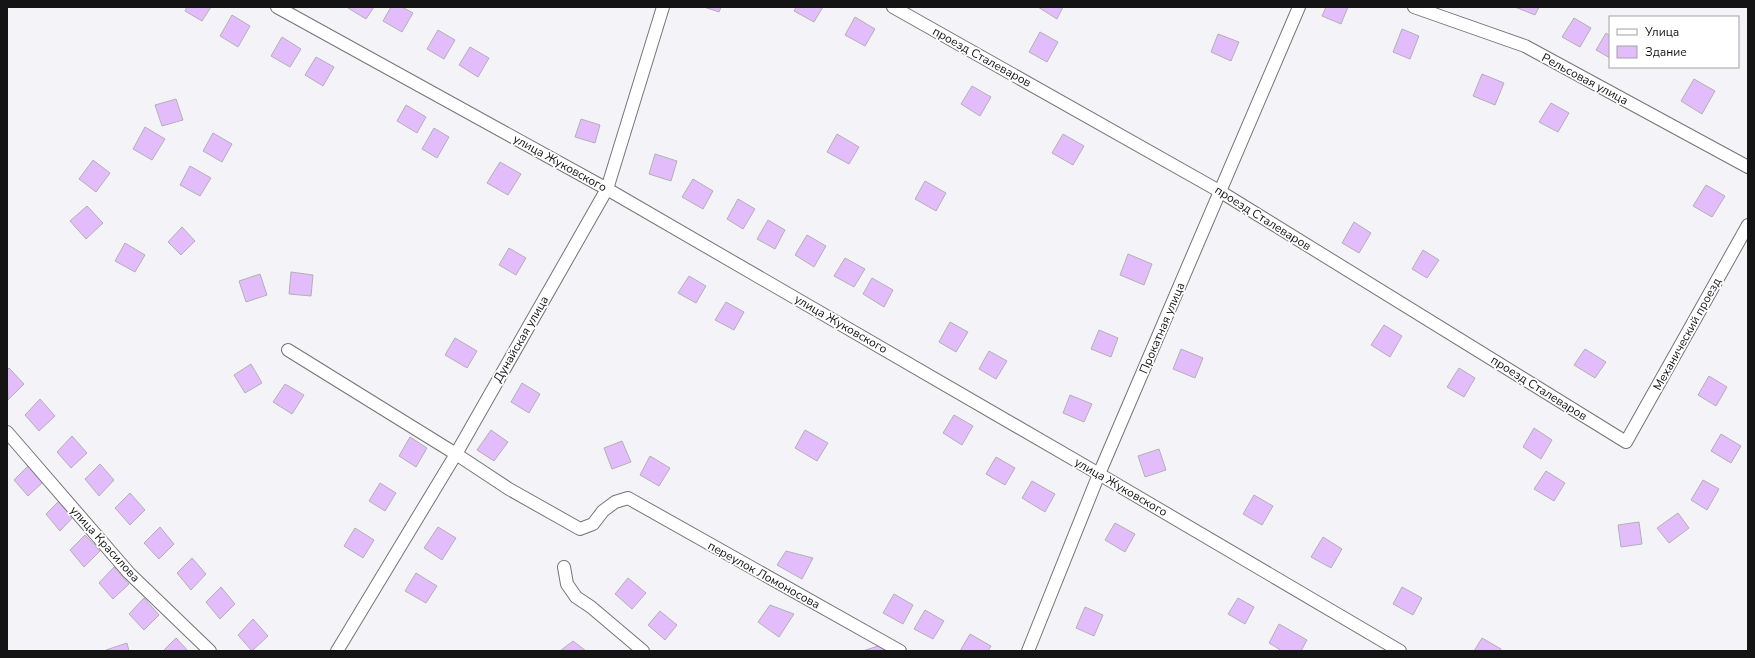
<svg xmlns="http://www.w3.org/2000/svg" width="1755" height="658" viewBox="0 0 1755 658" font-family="'Nunito Sans',sans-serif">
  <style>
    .building { fill: #e3bdfb; stroke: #b3b1b4 }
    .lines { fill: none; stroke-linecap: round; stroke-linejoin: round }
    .street-casing { stroke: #757578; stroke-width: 14 }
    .street { stroke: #fff; stroke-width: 12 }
    .labels { text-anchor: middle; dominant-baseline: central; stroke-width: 3.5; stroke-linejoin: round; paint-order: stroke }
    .street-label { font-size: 12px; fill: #141415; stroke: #fff }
  </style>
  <rect width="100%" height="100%" fill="#f4f4f8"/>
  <g class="building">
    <path d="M187 7H211L202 21 185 11Z"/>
    <path d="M349 7H374L366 19 348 8Z"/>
    <path d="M391 7H402L413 13 402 32 383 21Z"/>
    <path d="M704 7H721L719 12Z"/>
    <path d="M796 7H823L814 22 794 11Z"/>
    <path d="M1038 7H1063L1057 19Z"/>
    <path d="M1326 7H1348L1341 24 1322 16Z"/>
    <path d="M1515 7H1539L1535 15Z"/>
    <path d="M232 15 250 26 238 47 220 36Z"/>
    <path d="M855 17 875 29 865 46 845 35Z"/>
    <path d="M1574 18 1591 28 1580 47 1562 37Z"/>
    <path d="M1402 29 1419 36 1410 59 1393 52Z"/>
    <path d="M438 30 455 40 444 59 427 49Z"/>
    <path d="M1040 32 1058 42 1047 62 1029 52Z"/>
    <path d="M1606 33 1610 36V58L1596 50Z"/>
    <path d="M1218 34 1239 42 1231 61 1211 52Z"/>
    <path d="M282 37 301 49 290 67 271 56Z"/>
    <path d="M470 47 489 58 478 77 459 65Z"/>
    <path d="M316 57 334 67 323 86 305 75Z"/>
    <path d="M1482 74 1504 83 1495 105 1473 96Z"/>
    <path d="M1694 79 1715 91 1702 114 1681 101Z"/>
    <path d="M972 86 991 97 980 116 961 104Z"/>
    <path d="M176 99 183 120 162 126 155 105Z"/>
    <path d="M1551 103 1569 113 1558 132 1539 122Z"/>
    <path d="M406 105 426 117 417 133 397 121Z"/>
    <path d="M581 119 600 125 595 143 575 137Z"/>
    <path d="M145 127 165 139 152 160 133 149Z"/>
    <path d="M434 128 449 137 437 158 422 149Z"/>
    <path d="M213 133 232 144 222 162 203 151Z"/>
    <path d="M837 134 859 147 849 164 827 152Z"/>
    <path d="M1063 134 1084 146 1073 165 1052 153Z"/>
    <path d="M655 154 677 161 671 181 649 174Z"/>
    <path d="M93 160 110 173 96 192 79 179Z"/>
    <path d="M500 162 521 174 508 195 487 183Z"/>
    <path d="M190 166 211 178 200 196 180 185Z"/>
    <path d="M693 179 713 191 703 209 682 197Z"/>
    <path d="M925 181 946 193 936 211 915 199Z"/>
    <path d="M1706 185 1725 196 1712 217 1693 206Z"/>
    <path d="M738 199 755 209 743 229 727 219Z"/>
    <path d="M87 206 103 223 86 239 70 221Z"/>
    <path d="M768 220 785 230 775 249 757 239Z"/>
    <path d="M1354 222 1371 233 1359 253 1342 243Z"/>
    <path d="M182 227 195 241 181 255 168 242Z"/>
    <path d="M807 235 826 246 814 267 795 255Z"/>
    <path d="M125 243 145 255 135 272 115 261Z"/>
    <path d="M509 248 526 258 516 275 499 265Z"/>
    <path d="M1423 250 1439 260 1427 278 1412 269Z"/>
    <path d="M1128 254 1152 264 1144 285 1120 275Z"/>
    <path d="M845 258 865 269 854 287 834 276Z"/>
    <path d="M291 272 313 275 311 296 289 294Z"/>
    <path d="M260 274 267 295 246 302 239 281Z"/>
    <path d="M689 276 706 286 696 303 678 293Z"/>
    <path d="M872 278 893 290 884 307 863 294Z"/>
    <path d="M726 302 744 312 734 330 715 320Z"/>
    <path d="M950 322 968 332 956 352 939 342Z"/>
    <path d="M1384 325 1402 336 1390 357 1371 345Z"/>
    <path d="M1099 330 1118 338 1111 357 1091 349Z"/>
    <path d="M455 338 477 351 467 368 445 355Z"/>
    <path d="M1181 349 1203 358 1195 378 1173 369Z"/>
    <path d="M1585 349 1606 362 1595 378 1574 365Z"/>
    <path d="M989 351 1007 361 996 379 979 369Z"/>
    <path d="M251 364 262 383 245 393 234 375Z"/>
    <path d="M9 368 24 384 8 400 7 370Z"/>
    <path d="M1459 368 1475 378 1464 397 1447 387Z"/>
    <path d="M1709 376 1727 387 1716 406 1698 395Z"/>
    <path d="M522 383 540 394 529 413 511 402Z"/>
    <path d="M285 384 304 395 292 414 273 402Z"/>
    <path d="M1070 395 1092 404 1084 422 1063 413Z"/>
    <path d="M40 399 55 416 39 431 25 415Z"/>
    <path d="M954 415 973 426 962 445 943 433Z"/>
    <path d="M1534 428 1552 440 1541 459 1523 447Z"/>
    <path d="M491 430 508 442 494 461 477 450Z"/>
    <path d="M805 430 828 443 817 461 795 448Z"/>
    <path d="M1721 434 1741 446 1731 463 1711 451Z"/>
    <path d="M72 436 87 453 71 468 57 452Z"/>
    <path d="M410 437 427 448 416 467 399 456Z"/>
    <path d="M622 441 631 462 612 469 604 448Z"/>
    <path d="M1159 449 1166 470 1145 477 1138 456Z"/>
    <path d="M650 456 670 468 659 486 640 475Z"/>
    <path d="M996 457 1015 468 1005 485 986 474Z"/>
    <path d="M100 464 114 480 99 496 85 479Z"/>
    <path d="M29 465 44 481 28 496 14 480Z"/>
    <path d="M1546 471 1565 483 1554 501 1534 489Z"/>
    <path d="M1703 480 1719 489 1707 510 1691 500Z"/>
    <path d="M1032 481 1055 494 1045 512 1022 498Z"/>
    <path d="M380 483 396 493 385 511 369 501Z"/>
    <path d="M130 493 145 510 130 525 115 508Z"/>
    <path d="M1254 495 1273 506 1262 525 1243 514Z"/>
    <path d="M61 499 75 515 60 531 46 514Z"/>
    <path d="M1678 513 1689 528 1669 543 1657 528Z"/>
    <path d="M1639 522 1642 544 1621 547 1618 525Z"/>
    <path d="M1115 523 1135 534 1125 552 1105 540Z"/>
    <path d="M160 527 174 544 159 559 144 543Z"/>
    <path d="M438 527 456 538 442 560 424 548Z"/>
    <path d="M355 528 374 540 363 558 344 546Z"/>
    <path d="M85 535 100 551 84 567 70 550Z"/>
    <path d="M1323 537 1342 549 1331 568 1311 557Z"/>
    <path d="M786 551 813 558 802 579 777 565Z"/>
    <path d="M192 558 206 574 191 590 177 573Z"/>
    <path d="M114 567 129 584 113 599 99 583Z"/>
    <path d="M416 573 437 586 426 603 405 591Z"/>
    <path d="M628 578 646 593 632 609 615 594Z"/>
    <path d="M221 587 235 604 220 619 206 602Z"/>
    <path d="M1402 587 1422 598 1413 615 1393 604Z"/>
    <path d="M894 594 913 605 903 624 883 613Z"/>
    <path d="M144 598 159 615 144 630 129 614Z"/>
    <path d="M1238 598 1254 607 1245 624 1228 614Z"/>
    <path d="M770 605 794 614 779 637 758 622Z"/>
    <path d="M1085 607 1103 615 1094 636 1076 628Z"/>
    <path d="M925 610 944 621 933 639 914 629Z"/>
    <path d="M660 611 677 625 665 640 648 625Z"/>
    <path d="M253 619 268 636 252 651 238 635Z"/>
    <path d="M1279 624 1307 640 1301 651H1282L1269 643Z"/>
    <path d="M970 634 991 646 988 651H960Z"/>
    <path d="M176 638 188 651H163Z"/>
    <path d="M1482 638 1501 649 1500 651H1474Z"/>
    <path d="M573 641 586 651H560Z"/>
    <path d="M127 643 129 651H106V650Z"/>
    <path d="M884 644 886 651H863Z"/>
  </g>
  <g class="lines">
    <g class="street-casing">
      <g id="street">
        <path d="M277 7 607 189 1099 474 1400 651"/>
        <path d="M893 7 1221 192 1626 442 1748 225"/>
        <path d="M1414 7 1525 46 1748 167"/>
        <path d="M288 350 456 454 509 489 580 529 593 524 603 511 615 502 628 498 900 651"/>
        <path d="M7 432 129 573 210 651"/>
        <path d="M564 567 567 584 576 597 591 607 643 651"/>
        <path d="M337 651 456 454 607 189 663 7"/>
        <path d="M1028 651 1099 474 1299 7"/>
      </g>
    </g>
    <use href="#street" class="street"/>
  </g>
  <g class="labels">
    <g class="street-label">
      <text transform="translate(982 57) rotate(29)">проезд Сталеваров</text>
      <text transform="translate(1585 79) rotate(28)">Рельсовая улица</text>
      <text transform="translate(560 163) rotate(29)">улица Жуковского</text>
      <text transform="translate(1263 218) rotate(32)">проезд Сталеваров</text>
      <text transform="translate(841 324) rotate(30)">улица Жуковского</text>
      <text transform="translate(1162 328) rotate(-67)">Прокатная улица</text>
      <text transform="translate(1687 334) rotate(-61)">Механический проезд</text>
      <text transform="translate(521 339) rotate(-60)">Дунайская улица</text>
      <text transform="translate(1539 388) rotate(32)">проезд Сталеваров</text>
      <text transform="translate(1121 487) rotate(30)">улица Жуковского</text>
      <text transform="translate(105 544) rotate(48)">улица Красилова</text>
      <text transform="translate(764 575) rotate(29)">переулок Ломоносова</text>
    </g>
  </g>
  <rect width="1755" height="658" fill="none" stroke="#141415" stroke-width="16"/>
  <rect x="1609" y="16" width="130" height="52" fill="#ffffff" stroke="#a1a1a1"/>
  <rect x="1617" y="29" width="20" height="6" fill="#ffffff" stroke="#a1a1a1"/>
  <text x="1645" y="36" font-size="12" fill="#141415">Улица</text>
  <rect x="1617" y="46" width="20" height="12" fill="#e3bdfb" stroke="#a1a1a1"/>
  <text x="1645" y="56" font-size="12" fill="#141415">Здание</text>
</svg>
